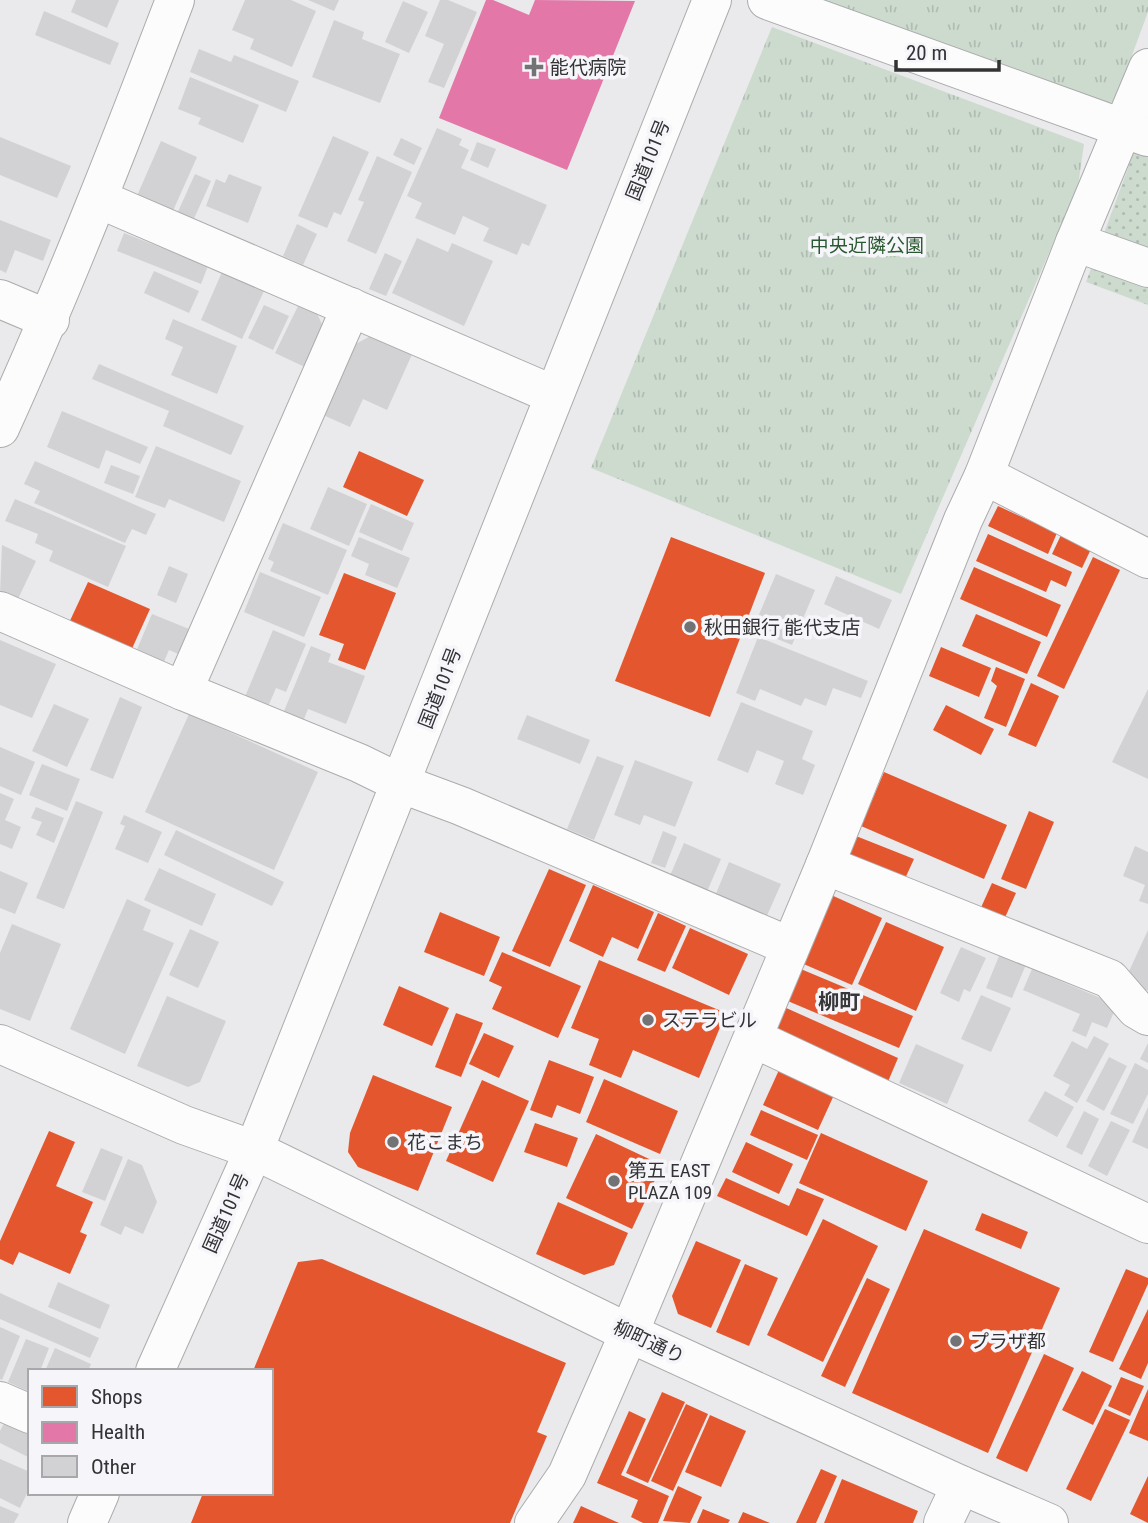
<svg xmlns="http://www.w3.org/2000/svg" width="1148" height="1523" viewBox="0 0 1148 1523" font-family="'Roboto Condensed','Noto Sans JP',sans-serif">
  <style>
    .grass { fill: url(#grass-tufts) }
    .garden { fill: url(#garden-dots) }
    .shops { fill: #e4572e }
    .health { fill: #e377a8 }
    .building { fill: #d2d2d4 }
    .lines { fill: none; stroke-linecap: round; stroke-linejoin: round }
    .minor-casing { stroke: #acacae; stroke-width: 40 }
    .highway-casing { stroke: #acacae; stroke-width: 40 }
    .minor { stroke: #fcfcfc; stroke-width: 38 }
    .highway { stroke: #fcfcfc; stroke-width: 38 }
    .poi-dot { fill: #737375; stroke: #f6f6fa; stroke-width: 2.5 }
    .labels { text-anchor: middle; dominant-baseline: central; stroke-width: 7; stroke-linejoin: round; paint-order: stroke }
    .poi-label { font-size: 19px; fill: #333335; stroke: #f6f6fa; text-anchor: start }
    .street-label { font-size: 19px; fill: #333335; stroke: #f6f6fa }
    .park-label { font-size: 19px; fill: #2b5931; stroke: #f6f6fa }
    .neighbourhood-label { font-size: 21px; font-weight: bold; fill: #38383b; stroke: #f6f6fa }
  </style>
  <defs>
    <pattern id="grass-tufts" width="24" height="20" patternUnits="userSpaceOnUse" patternTransform="scale(1.75)"><rect width="24" height="20" fill="#cddbcf"/><path d="M3 7l-1-3M5 7V3M7 7l1-3M15 17l-1-3M17 17v-4M19 17l1-3" fill="none" stroke="#b0bcb2"/></pattern>
    <pattern id="garden-dots" width="8" height="8" patternUnits="userSpaceOnUse" patternTransform="scale(1.75)"><rect width="8" height="8" fill="#cddbcf"/><path d="M2 2h.1M6 6h.1" fill="none" stroke="#b0bcb2" stroke-width="1.8" stroke-linecap="round"/></pattern>
  </defs>
  <rect width="100%" height="100%" fill="#eaeaec"/>
  <g class="grass">
    <path d="M796 0H1148V12L1115 101 1099 107Z"/>
    <path d="M772 27 1084 144 1078 186 901 594 591 468Z"/>
  </g>
  <path class="garden" d="M1135 149 1148 154V305L1086 282Z"/>
  <g class="shops">
    <path d="M359 451 424 480 407 516 343 487Z"/>
    <path d="M998 506 1057 533 1048 554 988 526Z"/>
    <path d="M988 534 1072 572 1066 587 1051 580 1046 592 976 561Z"/>
    <path d="M1061 535 1091 549 1082 568 1052 554Z"/>
    <path d="M671 537 765 573 710 717 615 681Z"/>
    <path d="M1093 557 1120 570 1064 689 1037 676Z"/>
    <path d="M974 567 1061 605 1047 637 960 599Z"/>
    <path d="M344 573 396 593 365 670 338 660 344 644 319 635Z"/>
    <path d="M88 582 150 609 130 653 68 625Z"/>
    <path d="M976 614 1041 642 1027 674 962 646Z"/>
    <path d="M941 647 991 668 979 697 929 676Z"/>
    <path d="M996 667 1025 679 1006 727 984 718 997 686 991 681Z"/>
    <path d="M1031 683 1059 696 1036 747 1008 735Z"/>
    <path d="M946 705 994 729 981 755 933 730Z"/>
    <path d="M884 772 1007 825 984 879 861 826Z"/>
    <path d="M1029 811 1054 822 1026 889 1001 879Z"/>
    <path d="M856 836 914 859 903 883 846 860Z"/>
    <path d="M549 869 586 885 550 967 512 951Z"/>
    <path d="M992 883 1016 893 1003 922 979 912Z"/>
    <path d="M593 885 654 912 638 949 612 937 603 957 569 941Z"/>
    <path d="M829 894 882 918 852 985 799 962Z"/>
    <path d="M440 912 500 937 484 976 424 952Z"/>
    <path d="M658 913 686 926 665 972 637 960Z"/>
    <path d="M886 922 944 947 916 1011 858 984Z"/>
    <path d="M690 928 748 954 729 995 672 968Z"/>
    <path d="M502 952 581 986 558 1038 492 1009 502 987 489 981Z"/>
    <path d="M599 960 726 1013 699 1078 633 1050 621 1078 589 1065 599 1039 571 1028Z"/>
    <path d="M796 967 913 1016 899 1048 783 999Z"/>
    <path d="M399 986 449 1008 432 1046 383 1025Z"/>
    <path d="M784 1007 898 1058 887 1084 772 1032Z"/>
    <path d="M456 1013 483 1023 461 1077 435 1067Z"/>
    <path d="M484 1033 514 1046 499 1078 469 1064Z"/>
    <path d="M549 1060 594 1077 580 1114 557 1105 552 1118 530 1110Z"/>
    <path d="M779 1070 834 1095 818 1130 763 1105Z"/>
    <path d="M373 1075 452 1107 418 1191 358 1167 348 1152 350 1133Z"/>
    <path d="M604 1079 678 1111 660 1154 586 1122Z"/>
    <path d="M482 1080 529 1101 493 1182 446 1161Z"/>
    <path d="M761 1110 818 1135 807 1160 750 1135Z"/>
    <path d="M535 1123 578 1138 567 1167 524 1152Z"/>
    <path d="M49 1131 75 1142 56 1186 93 1202 80 1232 87 1235 70 1274 19 1252 13 1265 0 1259V1241Z"/>
    <path d="M821 1133 928 1181 906 1231 799 1183Z"/>
    <path d="M596 1134 662 1165 632 1229 566 1198Z"/>
    <path d="M746 1142 793 1164 779 1194 732 1172Z"/>
    <path d="M726 1178 789 1206 797 1188 824 1199 807 1236 717 1196Z"/>
    <path d="M558 1202 628 1233 614 1265 584 1275 536 1254Z"/>
    <path d="M982 1213 1028 1232 1021 1249 975 1230Z"/>
    <path d="M823 1219 878 1246 823 1362 767 1335Z"/>
    <path d="M924 1229 1060 1288 988 1453 852 1393Z"/>
    <path d="M696 1241 741 1260 711 1328 678 1314 672 1296Z"/>
    <path d="M322 1259 566 1363 537 1432 547 1436 510 1523H191L203 1493H271V1371H253L298 1262Z"/>
    <path d="M745 1264 778 1278 749 1346 716 1332Z"/>
    <path d="M1126 1269 1148 1278V1284L1113 1362 1089 1352Z"/>
    <path d="M867 1278 890 1289 845 1387 821 1376Z"/>
    <path d="M1148 1309V1363L1141 1379 1119 1369Z"/>
    <path d="M1044 1354 1074 1368 1027 1472 996 1458Z"/>
    <path d="M1082 1371 1112 1386 1093 1425 1062 1410Z"/>
    <path d="M1121 1377 1144 1386 1130 1416 1108 1406Z"/>
    <path d="M1148 1389V1441L1129 1433Z"/>
    <path d="M662 1392 685 1402 648 1483 626 1473Z"/>
    <path d="M686 1404 708 1414 673 1491 651 1481Z"/>
    <path d="M1105 1409 1130 1420 1091 1501 1066 1489Z"/>
    <path d="M629 1411 646 1419 621 1475 669 1496 658 1523H643L631 1517 638 1500 597 1483Z"/>
    <path d="M710 1415 746 1431 721 1487 685 1472Z"/>
    <path d="M821 1469 837 1476 816 1523H796Z"/>
    <path d="M1148 1476V1523L1130 1514Z"/>
    <path d="M842 1479 918 1511 913 1523H824Z"/>
    <path d="M678 1486 702 1497 690 1523 663 1521Z"/>
    <path d="M581 1506 619 1523H573Z"/>
    <path d="M703 1509 730 1520 728 1523H697Z"/>
    <path d="M743 1512 770 1523H738Z"/>
  </g>
  <path class="health" d="M486 0H493L529 15 535 0 635 1 567 170 439 118Z"/>
  <g class="building">
    <path d="M76 0H119L107 28 71 12Z"/>
    <path d="M245 0H291L316 11 292 67 250 49 254 39 232 30Z"/>
    <path d="M308 0H339L334 11Z"/>
    <path d="M440 0H448L477 12 444 88 428 82 444 44 425 36Z"/>
    <path d="M403 1 428 12 409 53 385 42Z"/>
    <path d="M44 11 119 43 110 65 35 35Z"/>
    <path d="M334 20 364 32 362 39 400 54 380 103 312 77Z"/>
    <path d="M199 49 231 62 234 55 299 81 286 112 190 72Z"/>
    <path d="M190 77 259 105 243 143 198 124 201 118 178 109Z"/>
    <path d="M437 128 462 139 459 145 469 150 461 168 547 205 529 246 522 243 517 255 483 241 489 228 463 216 455 235 415 218 422 203 407 196Z"/>
    <path d="M333 136 369 152 341 215 334 212 327 228 298 216Z"/>
    <path d="M0 137 71 166 57 198 0 175Z"/>
    <path d="M401 138 422 148 414 165 393 155Z"/>
    <path d="M161 141 197 157 172 213 136 198Z"/>
    <path d="M477 142 496 149 488 168 470 160Z"/>
    <path d="M377 156 412 172 376 254 347 241 364 202 358 200Z"/>
    <path d="M195 174 211 181 192 223 176 216Z"/>
    <path d="M229 174 262 187 248 223 206 206 216 179 225 183Z"/>
    <path d="M0 220 51 240 43 261 15 250 6 273 0 270Z"/>
    <path d="M297 224 317 234 303 265 283 256Z"/>
    <path d="M124 233 208 266 201 284 117 251Z"/>
    <path d="M417 238 448 252 452 243 493 261 464 326 392 293Z"/>
    <path d="M385 253 402 261 386 296 369 289Z"/>
    <path d="M154 271 199 291 189 313 144 293Z"/>
    <path d="M222 272 264 291 242 339 201 320Z"/>
    <path d="M300 302 315 309 325 331 307 368 275 353Z"/>
    <path d="M264 305 289 316 273 350 248 338Z"/>
    <path d="M173 319 237 346 217 394 171 375 183 347 165 339Z"/>
    <path d="M376 333 414 350 387 410 363 399 350 427 323 415 354 345Z"/>
    <path d="M99 364 244 426 231 455 163 426 169 411 92 379Z"/>
    <path d="M62 411 148 447 140 464 106 450 99 469 47 447Z"/>
    <path d="M156 446 241 481 224 522 169 499 165 508 135 497Z"/>
    <path d="M35 461 156 514 146 535 132 529 125 543 34 503 40 491 24 484Z"/>
    <path d="M111 465 140 476 133 494 104 483Z"/>
    <path d="M328 487 367 504 349 546 310 529Z"/>
    <path d="M15 499 126 546 108 587 49 561 53 551 35 543 38 534 5 521Z"/>
    <path d="M371 504 414 523 402 551 359 532Z"/>
    <path d="M283 523 347 550 328 595 270 571 274 562 268 559Z"/>
    <path d="M359 537 410 558 397 588 365 575 369 564 351 556Z"/>
    <path d="M2 545 36 561 17 601 0 594Z"/>
    <path d="M169 566 188 574 176 603 157 595Z"/>
    <path d="M260 572 321 597 304 637 244 612Z"/>
    <path d="M776 574 815 590 792 645 753 629Z"/>
    <path d="M836 576 892 600 879 629 824 604Z"/>
    <path d="M152 614 199 633 188 658 169 650 162 666 135 654Z"/>
    <path d="M273 630 306 644 286 692 276 688 267 709 244 699Z"/>
    <path d="M758 637 868 681 861 698 833 688 826 706 805 698 801 706 760 689 755 701 736 693Z"/>
    <path d="M0 640 56 664 32 718 0 705Z"/>
    <path d="M311 646 331 654 328 662 365 676 346 724 308 709 302 724 282 716Z"/>
    <path d="M1148 689V779L1112 762Z"/>
    <path d="M120 697 142 707 113 779 90 770Z"/>
    <path d="M741 702 813 731 802 759 815 765 803 795 775 784 784 761 757 750 748 773 717 760Z"/>
    <path d="M54 704 89 719 67 767 32 751Z"/>
    <path d="M189 714 318 772 274 870 145 812Z"/>
    <path d="M527 715 590 740 580 764 517 739Z"/>
    <path d="M0 747 35 762 21 795 0 786Z"/>
    <path d="M597 756 624 766 594 840 567 829Z"/>
    <path d="M635 760 693 782 675 827 644 815 640 825 614 815Z"/>
    <path d="M42 764 80 779 67 811 29 795Z"/>
    <path d="M0 793 14 799 5 820 21 827 12 849 0 844Z"/>
    <path d="M76 801 103 812 64 909 36 898Z"/>
    <path d="M36 807 64 818 54 843 36 835 42 822 31 818Z"/>
    <path d="M124 815 162 832 148 863 115 849 125 826 120 824Z"/>
    <path d="M176 830 284 882 272 906 164 855Z"/>
    <path d="M663 831 677 837 665 868 651 863Z"/>
    <path d="M684 843 721 859 706 894 669 878Z"/>
    <path d="M1135 846 1148 852V904L1139 901 1145 885 1123 876Z"/>
    <path d="M729 862 781 884 766 918 715 896Z"/>
    <path d="M159 868 216 894 202 926 144 900Z"/>
    <path d="M0 871 28 883 15 914 0 908Z"/>
    <path d="M127 899 151 910 143 930 174 943 125 1054 70 1029Z"/>
    <path d="M12 924 61 944 30 1021 0 1009V953Z"/>
    <path d="M190 929 219 942 198 988 169 975Z"/>
    <path d="M1148 930V991L1125 980Z"/>
    <path d="M961 947 986 958 970 992 964 989 959 1002 940 993Z"/>
    <path d="M1001 951 1027 962 1012 998 986 988Z"/>
    <path d="M1032 969 1117 1005 1107 1028 1092 1022 1086 1037 1072 1031 1080 1014 1023 990Z"/>
    <path d="M981 995 1011 1008 991 1052 961 1039Z"/>
    <path d="M167 996 226 1021 200 1082 188 1087 137 1066Z"/>
    <path d="M1094 1036 1109 1044 1077 1103 1064 1095 1070 1085 1053 1076 1072 1041 1087 1049Z"/>
    <path d="M1148 1043V1063L1140 1059Z"/>
    <path d="M916 1044 964 1065 947 1104 899 1083Z"/>
    <path d="M1109 1057 1127 1066 1104 1111 1086 1101Z"/>
    <path d="M1135 1063 1148 1070V1094L1133 1124 1110 1114Z"/>
    <path d="M1045 1091 1074 1107 1057 1137 1028 1121Z"/>
    <path d="M1148 1107V1149L1132 1142Z"/>
    <path d="M1084 1111 1099 1119 1082 1155 1066 1147Z"/>
    <path d="M1111 1121 1130 1130 1107 1176 1088 1166Z"/>
    <path d="M101 1148 123 1157 105 1201 82 1192Z"/>
    <path d="M128 1159 142 1165 157 1202 143 1234 125 1226 121 1235 100 1225Z"/>
    <path d="M58 1282 110 1305 100 1329 48 1307Z"/>
    <path d="M0 1293 99 1338 90 1358 0 1319Z"/>
    <path d="M0 1327 20 1336 2 1380 0 1379Z"/>
    <path d="M26 1339 49 1348 40 1371H30V1392L8 1382Z"/>
    <path d="M55 1348 91 1364 88 1371H45Z"/>
    <path d="M8 1416 30 1427V1458L0 1443V1431Z"/>
    <path d="M0 1459 30 1472V1487L20 1508 0 1498Z"/>
    <path d="M0 1506 19 1514 14 1523H0Z"/>
  </g>
  <g class="lines">
    <g class="minor-casing">
      <g id="minor">
        <path d="M767 0 1147 137"/>
        <path d="M99 199 554 395"/>
        <path d="M1075 242 1148 268"/>
        <path d="M0 299 50 320"/>
        <path d="M0 428C64 287 120 144 175 0"/>
        <path d="M984 475 1148 559"/>
        <path d="M0 611 183 691 359 763 402 784 461 806 789 946"/>
        <path d="M183 691 351 307"/>
        <path d="M825 865 1110 979 1136 1009 1148 1016"/>
        <path d="M753 1038 1148 1224"/>
        <path d="M0 1044 184 1125 254 1150 629 1333 961 1485 1049 1523"/>
        <path d="M0 1401 30 1414"/>
        <path d="M534 1523 567 1475 629 1333 825 865 963 520 984 475 1075 242 1148 68"/>
        <path d="M943 1523 961 1485"/>
      </g>
    </g>
    <g class="highway-casing">
      <g id="highway">
        <path d="M155 1371 254 1150 712 0"/>
        <path d="M87 1523 100 1493"/>
      </g>
    </g>
    <use href="#minor" class="minor"/>
    <use href="#highway" class="highway"/>
  </g>
  <g class="poi-dot">
    <path d="M530.5 56.5h7v7h7v7h-7v7h-7v-7h-7v-7h7z"/>
    <circle cx="690" cy="627" r="7"/>
    <circle cx="648" cy="1020" r="7"/>
    <circle cx="393" cy="1142" r="7"/>
    <circle cx="614" cy="1181" r="7"/>
    <circle cx="956" cy="1341" r="7"/>
  </g>
  <g class="labels">
    <g class="poi-label">
      <text x="550" y="67">能代病院</text>
      <text x="704" y="627">秋田銀行 能代支店</text>
      <text x="662" y="1020">ステラビル</text>
      <text x="407" y="1142">花こまち</text>
      <text x="628" y="1170">第五 EAST<tspan x="628" dy="22">PLAZA 109</tspan></text>
      <text x="970" y="1341">プラザ都</text>
    </g>
    <g class="street-label">
      <text transform="translate(648 160) rotate(-68)">国道101号</text>
      <text transform="translate(440 688) rotate(-69)">国道101号</text>
      <text transform="translate(226 1213) rotate(-66)">国道101号</text>
      <text transform="translate(649 1342) rotate(25)">柳町通り</text>
    </g>
    <g class="park-label">
      <text x="867" y="245">中央近隣公園</text>
    </g>
    <g class="neighbourhood-label">
      <text x="839" y="1002">柳町</text>
    </g>
  </g>
  <rect x="28" y="1369" width="245" height="126" fill="#f6f6fa" stroke="#a8a8ab" stroke-width="2"/>
  <rect x="42" y="1386" width="35" height="21" fill="#e4572e" stroke="#a8a8ab" stroke-width="2"/>
  <text x="91" y="1404" font-size="21" fill="#333335">Shops</text>
  <rect x="42" y="1422" width="35" height="21" fill="#e377a8" stroke="#a8a8ab" stroke-width="2"/>
  <text x="91" y="1439" font-size="21" fill="#333335">Health</text>
  <rect x="42" y="1456" width="35" height="21" fill="#d2d2d4" stroke="#a8a8ab" stroke-width="2"/>
  <text x="91" y="1474" font-size="21" fill="#333335">Other</text>
  <path d="M896 60v10h103v-10" fill="none" stroke="#333335" stroke-width="3.5"/>
  <text x="906" y="60" font-size="21" fill="#333335" stroke="#f6f6fa" stroke-width="5" paint-order="stroke">20 m</text>
</svg>
